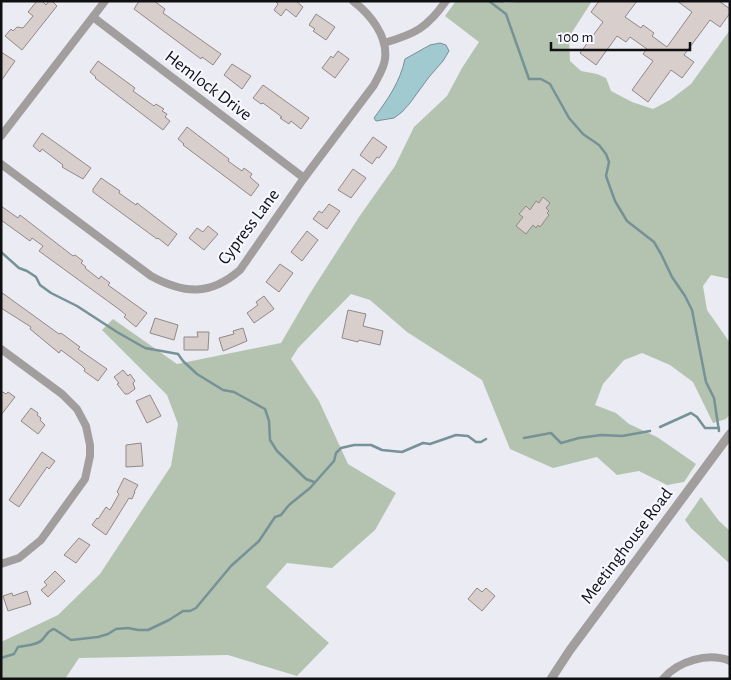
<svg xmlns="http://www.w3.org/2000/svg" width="731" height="680" viewBox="0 0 731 680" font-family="'Alegreya Sans',sans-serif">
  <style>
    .green { fill: #b3c3af }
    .water { fill: #a1c9d0; stroke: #769297 }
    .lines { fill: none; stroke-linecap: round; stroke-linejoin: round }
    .stream { stroke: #769297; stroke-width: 2.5 }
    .building { fill: #d8cecc; stroke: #928987 }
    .minor { stroke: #a29e9e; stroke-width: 8 }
    .tertiary { stroke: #a29e9e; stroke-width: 9 }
    .labels { text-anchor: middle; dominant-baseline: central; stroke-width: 4.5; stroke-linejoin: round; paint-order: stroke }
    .street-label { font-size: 18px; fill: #101013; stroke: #f7f8ff }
  </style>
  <rect width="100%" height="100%" fill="#eaebf3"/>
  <g class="green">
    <path d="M456 1H502L505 3 527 1H592L569 37 570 61 581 71 597 74 606 78 611 91 632 102 653 109 670 100 691 84 730 30V279L711 275 703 286 707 310 730 343V414L726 419 713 423 693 382 670 365 642 353 624 360 603 384 595 405 616 413 629 424 657 437 696 464 684 482 667 485 639 471 617 475 597 457 553 468 510 449 482 380 407 332 370 300 351 294 298 348 291 359 319 401 348 464 396 493 375 530 332 568 287 563 266 587 329 643 297 676 228 655 79 658 65 679H1V642L58 615 100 574 171 466 178 424 167 395 102 330 113 319 177 364 281 343 309 295 359 217 395 166 414 127 447 96 462 68 479 42 445 16Z"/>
    <path d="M701 497 719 521 730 531V564L691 528 685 520Z"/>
  </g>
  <path class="water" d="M440 43 446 45 449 51 443 61 429 77 410 103 402 112 394 118 376 121 374 118C388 99 400 82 405 59L430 45Z"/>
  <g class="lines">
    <g class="stream">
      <path d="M489 1 506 14 529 79H541L550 84 569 118 583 134 599 145 606 154 609 162 606 176 615 201 627 221 654 242 661 254 672 277 685 296 692 310 706 382 714 398 719 431"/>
      <path d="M1 252 19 268 27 271 36 277 40 285 51 293 77 306 117 332 145 348 178 354 183 361 197 374 223 390 234 392 265 409 269 421 270 440 277 451 306 479 314 482"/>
      <path d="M660 427 691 413 697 417 705 428H719"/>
      <path d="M524 438 551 433 561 443 579 438 601 435 622 436 650 431"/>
      <path d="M1 658 14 654 18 647C25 645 36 646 42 640 47 635 47 631 54 629L71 640 98 637 108 634 116 629 128 628 138 630H148L169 620 183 611H190L196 608 231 566 259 541 275 517 281 515 289 505 310 488 334 461 336 453 341 448 354 445H371L382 450 402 452 423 443 430 444 456 435 468 436 476 442H481L486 439"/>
    </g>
  </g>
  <g class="building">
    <path d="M37 1H42L46 5 49 1H52L57 6 22 50 5 36 11 29 13 31 17 27 23 28 33 16 28 12Z"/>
    <path d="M139 1H154L165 9 163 13 221 54 213 65 202 57 201 59 134 9Z"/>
    <path d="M275 1H296L303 7 296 17 286 9 281 16 274 10 278 4Z"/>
    <path d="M599 1H637L625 17 641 28 643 25 654 33 652 36 667 47 692 12 677 1H719L730 9V13L720 27 710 20 684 55 694 62 682 78 671 70 648 102 632 90 653 61 643 54 647 49 630 37 626 42 617 36 596 65 580 53 603 22 591 12Z"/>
    <path d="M316 14 335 27 326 40 313 31 315 29 309 25Z"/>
    <path d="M338 51 349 59 335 78 322 68 331 56 333 58Z"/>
    <path d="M1 52 15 61 1 81Z"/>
    <path d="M98 61 135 88 133 91 154 106 156 104 164 109 162 111 167 114 165 117 170 121 163 130 95 78 96 77 90 72Z"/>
    <path d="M232 64 251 76 242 89 224 75Z"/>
    <path d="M263 85 309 118 301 129 291 121 289 124 280 118 282 117 263 103 261 104 253 98Z"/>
    <path d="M187 127 229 159 228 161 242 171 244 168 252 174 250 177 259 185 251 196 183 145 184 144 178 139Z"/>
    <path d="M42 133 91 168 83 179 62 167 63 165 42 149 40 152 33 146Z"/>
    <path d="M373 137 387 147 379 158 377 157 372 164 360 155Z"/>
    <path d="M353 169 366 178 351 198 338 190Z"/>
    <path d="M101 178 120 191 119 193 136 205 137 203 177 234 168 246 158 238 157 239 93 192V189Z"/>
    <path d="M543 197 550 203 546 208 549 211 547 213 549 215 540 227 538 225 536 228 533 225 526 234 516 226 523 217 519 214 526 206 530 210 536 201 539 203Z"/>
    <path d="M329 204 340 211 327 229 313 219 319 211 322 213Z"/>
    <path d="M1 206 18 218 20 215 73 256 75 255 83 261 81 263 86 267 85 268 99 279 101 276 110 283 108 285 147 313 136 327 124 317 126 315 120 310 39 251 43 246 32 238 30 241 1 220Z"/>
    <path d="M208 226 218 234 204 250 189 238 197 228 203 232Z"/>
    <path d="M307 231 318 240 302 261 291 252Z"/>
    <path d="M280 264 293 273 279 292 266 282Z"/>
    <path d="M1 292 59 334 61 333 80 347 78 349 107 369 98 381 84 371 85 369 81 365 61 350 59 353 30 329 31 327 1 308Z"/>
    <path d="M264 296 274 309 254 323 247 313 258 305 256 302Z"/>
    <path d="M348 310 366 314 363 326 383 331 380 345 359 340 358 342 342 338Z"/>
    <path d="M155 318 178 325 174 340 150 333Z"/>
    <path d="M243 328 247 341 223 351 219 338 234 334 233 331Z"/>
    <path d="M197 332H209L208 350H184V337H198Z"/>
    <path d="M123 370 128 376 130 374 135 381 133 383 135 389 128 394H125L117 384 119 383 114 377Z"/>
    <path d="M1 391 6 394 8 392 15 397 1 415Z"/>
    <path d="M150 395 161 416 147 423 136 401Z"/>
    <path d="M31 408 38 413 37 415 41 418 40 420 45 425 38 434 21 421Z"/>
    <path d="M141 443 143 466 126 467V445Z"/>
    <path d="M42 452 55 461 49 469 47 467 19 507 9 500Z"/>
    <path d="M124 478 138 485 134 492H135L132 499 129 498 106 535 92 525 97 518 98 519 106 507 110 510 119 494 117 492Z"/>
    <path d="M79 538 90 545 76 563 64 555Z"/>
    <path d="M55 571 65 581 48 597 41 590 47 585 44 582Z"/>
    <path d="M477 588 482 592 486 588 495 596 482 611 468 599Z"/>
    <path d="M27 591 31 604 8 611 3 596 12 593 13 596Z"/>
  </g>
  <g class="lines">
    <g class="minor">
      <path d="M93 17 304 178"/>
      <path d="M384 43C415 34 427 28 446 1"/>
      <path d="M1 136 105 1"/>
      <path d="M1 164 151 276C184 294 210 296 240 270L304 178 374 85C378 77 384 68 385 59 388 36 370 14 353 1"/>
      <path d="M1 349 62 394 77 409 86 426 90 445V456L85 479 41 540 19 558 1 564"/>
      <path d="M663 679C678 661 708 652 730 661"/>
    </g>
    <path class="tertiary" d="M551 679 570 650 730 434"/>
  </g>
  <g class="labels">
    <g class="street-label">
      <text transform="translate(208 86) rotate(37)">Hemlock Drive</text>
      <text transform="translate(249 227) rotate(-53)">Cypress Lane</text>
      <text transform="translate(627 546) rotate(-53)">Meetinghouse Road</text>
    </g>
  </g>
  <rect width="731" height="680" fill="none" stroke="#101013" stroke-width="5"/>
  <path d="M551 42v8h139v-8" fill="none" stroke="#101013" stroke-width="2.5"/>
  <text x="558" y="42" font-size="15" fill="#101013" stroke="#f7f8ff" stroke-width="4" paint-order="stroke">100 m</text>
</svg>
